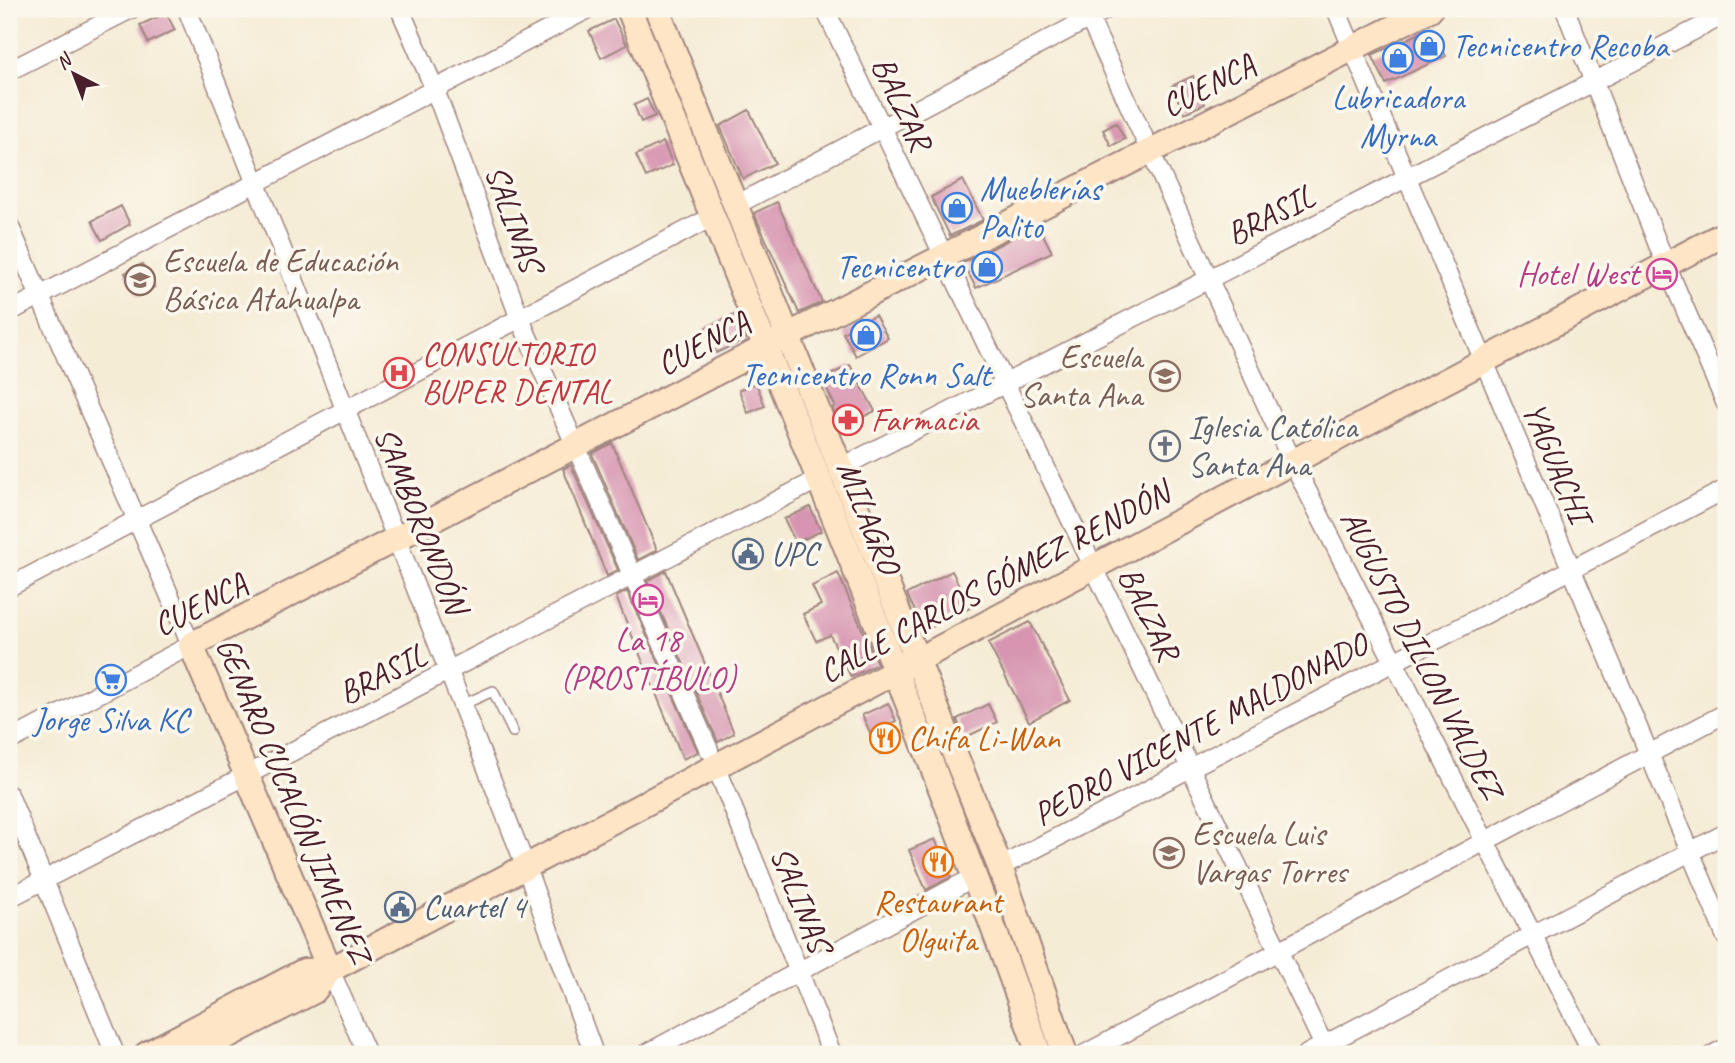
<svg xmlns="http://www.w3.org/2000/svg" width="1735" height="1063" viewBox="0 0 1735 1063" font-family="Caveat,sans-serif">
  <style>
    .building { fill: #d795b1 }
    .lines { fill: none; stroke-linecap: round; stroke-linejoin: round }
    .lane-casing { stroke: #a08680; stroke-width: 12 }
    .street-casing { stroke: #a08680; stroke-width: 21 }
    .secondary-casing { stroke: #a08680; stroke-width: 28 }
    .lane { stroke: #fff; stroke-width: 9 }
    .street { stroke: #fff; stroke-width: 18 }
    .secondary { stroke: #fee5c5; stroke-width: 24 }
    .labels { text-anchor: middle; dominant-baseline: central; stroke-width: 7; stroke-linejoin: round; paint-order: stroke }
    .shop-label { font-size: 33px; fill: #366cbe; stroke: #fbf7ec }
    .street-label { font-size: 33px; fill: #4a1f2b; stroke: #fbf7ec }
    .education-label { font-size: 33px; fill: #785e54; stroke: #fbf7ec; text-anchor: start }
    .hotel-label { font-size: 33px; fill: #b23c85; stroke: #fbf7ec; text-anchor: end }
    .health-label { font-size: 33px; fill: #be3a42; stroke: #fbf7ec; text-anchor: start }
    .worship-label { font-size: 33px; fill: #5b616d; stroke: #fbf7ec; text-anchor: start }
    .service-label { font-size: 33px; fill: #4e5e75; stroke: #fbf7ec; text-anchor: start }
    .food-label { font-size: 33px; fill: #c56008; stroke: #fbf7ec; text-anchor: start }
  </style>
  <rect width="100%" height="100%" fill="#fbf7ec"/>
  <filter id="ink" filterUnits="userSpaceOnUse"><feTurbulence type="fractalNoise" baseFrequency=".0143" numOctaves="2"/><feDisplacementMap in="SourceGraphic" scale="14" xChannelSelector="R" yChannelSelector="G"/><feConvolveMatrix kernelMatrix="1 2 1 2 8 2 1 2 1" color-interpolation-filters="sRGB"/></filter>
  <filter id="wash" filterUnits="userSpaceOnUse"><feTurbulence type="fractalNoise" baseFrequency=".00686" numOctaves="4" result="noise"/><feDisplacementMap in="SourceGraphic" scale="28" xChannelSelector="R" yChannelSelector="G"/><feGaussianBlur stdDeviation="1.57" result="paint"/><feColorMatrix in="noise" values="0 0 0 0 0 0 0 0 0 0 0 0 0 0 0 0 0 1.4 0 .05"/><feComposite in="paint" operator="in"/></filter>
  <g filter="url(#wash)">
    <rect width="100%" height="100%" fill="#f5ecd6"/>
    <g id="blocks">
      <g class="building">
        <path d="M166 13 175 30 148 43 140 25Z"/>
        <path d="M614 19 627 45 601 58 589 31Z"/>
        <path d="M1431 28 1446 56 1386 84 1372 55Z"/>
        <path d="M1193 76 1205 104 1184 113 1172 86Z"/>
        <path d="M647 99 655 116 641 122 634 105Z"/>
        <path d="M749 110 775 163 743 179 720 126Z"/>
        <path d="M1116 123 1125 139 1111 146 1103 130Z"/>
        <path d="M663 142 673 165 646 177 636 155Z"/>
        <path d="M963 180 983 220 950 236 931 197Z"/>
        <path d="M777 202 822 302 799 313 754 213Z"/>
        <path d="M121 206 130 224 102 240 92 221Z"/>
        <path d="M1038 225 1052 252 976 288 963 263Z"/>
        <path d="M142 264 154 287 138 296 125 273Z"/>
        <path d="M736 314 746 339 716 353 705 328Z"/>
        <path d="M875 315 888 338 856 356 843 333Z"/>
        <path d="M850 365 875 411 841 428 832 408 835 406 822 379Z"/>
        <path d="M756 383 765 406 748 413 739 390Z"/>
        <path d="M612 443 657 550 638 560 592 454Z"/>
        <path d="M571 465 618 570 607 576 563 469Z"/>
        <path d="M810 507 821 531 796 543 784 519Z"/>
        <path d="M749 541 760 560 747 567 736 549Z"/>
        <path d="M666 571 734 733 718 742 647 581Z"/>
        <path d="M952 571 970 608 924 631 907 594Z"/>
        <path d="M838 573 877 664 851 677 830 635 816 641 803 614 821 605 812 586Z"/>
        <path d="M627 591 698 752 683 759 616 597Z"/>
        <path d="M1030 622 1070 700 1029 722 988 643Z"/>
        <path d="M888 703 896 721 889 724 899 744 880 754 862 715Z"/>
        <path d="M988 704 997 722 964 738 957 719Z"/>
        <path d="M935 839 951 877 926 890 909 850Z"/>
      </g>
    </g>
  </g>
  <g filter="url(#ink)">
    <use href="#blocks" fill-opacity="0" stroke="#a08680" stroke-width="2"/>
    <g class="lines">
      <g class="lane-casing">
        <path id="lane" d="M462 705 493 691 513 732"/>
      </g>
      <g class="street-casing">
        <g id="street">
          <path d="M187 9 526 867 594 1054"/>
          <path d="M400 9 435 90 520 319 709 750"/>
          <path d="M825 9 1328 1054"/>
          <path d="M1085 9 1293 463 1593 1054"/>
          <path d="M1336 9 1726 937"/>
          <path d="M1565 9 1666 265 1726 404"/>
          <path d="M9 71 131 9"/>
          <path d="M736 205 1107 9"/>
          <path d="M9 225 191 645 9 741"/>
          <path d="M9 312 588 9"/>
          <path d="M840 468 1726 14"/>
          <path d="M9 587 712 217"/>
          <path d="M716 766 832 1054"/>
          <path d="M9 795 115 1054"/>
          <path d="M1000 867 1726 489"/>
          <path d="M9 898 817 480"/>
          <path d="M330 970 367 1054"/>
          <path d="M646 1054 976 876"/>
          <path d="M1085 1054 1726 713"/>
          <path d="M1307 1054 1726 833"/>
          <path d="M1714 1054 1726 1048"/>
        </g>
      </g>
      <g class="secondary-casing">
        <g id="secondary">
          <path d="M629 9C768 357 914 701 1039 1054"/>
          <path d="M657 9 1000 867 1065 1054"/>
          <path d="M330 970 191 645 789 335 1430 9"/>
          <path d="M147 1054 304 971 330 970"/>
          <path d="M192 1054 314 991 330 970 1726 233"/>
        </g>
      </g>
      <use href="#lane" class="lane"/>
      <use href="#street" class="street"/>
      <use href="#secondary" class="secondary"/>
    </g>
  </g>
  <defs>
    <g id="shop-ring" transform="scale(1.575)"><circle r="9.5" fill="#fbf7ec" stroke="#3f7fe0" stroke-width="1.5"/><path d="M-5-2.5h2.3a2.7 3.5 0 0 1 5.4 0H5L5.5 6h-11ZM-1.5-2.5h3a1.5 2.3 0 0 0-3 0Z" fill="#3f7fe0"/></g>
    <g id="hotel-ring" transform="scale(1.575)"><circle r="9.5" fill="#fbf7ec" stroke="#d1479c" stroke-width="1.5"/><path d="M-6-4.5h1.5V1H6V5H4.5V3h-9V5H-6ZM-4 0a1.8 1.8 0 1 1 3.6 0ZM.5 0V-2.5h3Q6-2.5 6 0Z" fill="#d1479c"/></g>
    <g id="school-ring" transform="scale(1.575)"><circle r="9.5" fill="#fbf7ec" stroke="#8d6e63" stroke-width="1.5"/><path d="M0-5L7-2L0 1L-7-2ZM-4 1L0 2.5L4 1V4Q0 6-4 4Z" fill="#8d6e63"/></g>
    <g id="hospital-ring" transform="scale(1.575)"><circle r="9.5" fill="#fbf7ec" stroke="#e0444e" stroke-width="1.5"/><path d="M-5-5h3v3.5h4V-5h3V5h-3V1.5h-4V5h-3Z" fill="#e0444e"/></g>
    <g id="pharmacy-ring" transform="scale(1.575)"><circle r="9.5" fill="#fbf7ec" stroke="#e0444e" stroke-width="1.5"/><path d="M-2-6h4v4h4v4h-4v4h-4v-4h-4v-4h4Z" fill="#e0444e"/></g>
    <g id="church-ring" transform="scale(1.575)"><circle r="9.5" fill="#fbf7ec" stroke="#6b7280" stroke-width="1.5"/><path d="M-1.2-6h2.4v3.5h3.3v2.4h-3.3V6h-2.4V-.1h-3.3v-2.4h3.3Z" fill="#6b7280"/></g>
    <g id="civic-ring" transform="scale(1.575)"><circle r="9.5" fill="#fbf7ec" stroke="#5c6f8a" stroke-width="1.5"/><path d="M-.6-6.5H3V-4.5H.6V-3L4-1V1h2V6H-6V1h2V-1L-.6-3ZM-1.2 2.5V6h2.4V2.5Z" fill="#5c6f8a"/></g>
    <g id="supermarket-ring" transform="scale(1.575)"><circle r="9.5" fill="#fbf7ec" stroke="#3f7fe0" stroke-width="1.5"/><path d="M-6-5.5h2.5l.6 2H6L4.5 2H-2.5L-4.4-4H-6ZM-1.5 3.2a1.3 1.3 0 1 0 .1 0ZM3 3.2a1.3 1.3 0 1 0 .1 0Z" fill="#3f7fe0"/></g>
    <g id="restaurant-ring" transform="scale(1.575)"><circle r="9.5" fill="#fbf7ec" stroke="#e8710a" stroke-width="1.5"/><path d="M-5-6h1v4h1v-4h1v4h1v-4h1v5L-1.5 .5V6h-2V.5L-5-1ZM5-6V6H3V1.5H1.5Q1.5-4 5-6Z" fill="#e8710a"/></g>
  </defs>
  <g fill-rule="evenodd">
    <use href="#shop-ring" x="1429" y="46"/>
    <use href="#shop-ring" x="1398" y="58"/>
    <use href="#shop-ring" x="957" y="208"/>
    <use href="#shop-ring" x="987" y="267"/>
    <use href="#hotel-ring" x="1662" y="274"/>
    <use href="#school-ring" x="140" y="280"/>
    <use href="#shop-ring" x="866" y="335"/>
    <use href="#hospital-ring" x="399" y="373"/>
    <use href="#school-ring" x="1165" y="376"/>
    <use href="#pharmacy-ring" x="848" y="420"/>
    <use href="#church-ring" x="1165" y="446"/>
    <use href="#civic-ring" x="748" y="554"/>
    <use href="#hotel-ring" x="648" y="600"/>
    <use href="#supermarket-ring" x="111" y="680"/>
    <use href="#restaurant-ring" x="885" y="738"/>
    <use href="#school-ring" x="1169" y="853"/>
    <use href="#restaurant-ring" x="938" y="862"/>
    <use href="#civic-ring" x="400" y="907"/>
  </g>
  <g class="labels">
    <g class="shop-label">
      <text x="1452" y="46" text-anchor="start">Tecnicentro Recoba</text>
      <text x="1398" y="98">Lubricadora<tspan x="1398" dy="38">Myrna</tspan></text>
      <text x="980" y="189" text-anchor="start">Mueblerías<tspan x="980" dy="38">Palito</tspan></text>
      <text x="964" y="267" text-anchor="end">Tecnicentro</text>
      <text x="866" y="375">Tecnicentro Ronn Salt</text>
      <text x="111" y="720">Jorge Silva KC</text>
    </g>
    <g class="street-label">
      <text transform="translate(1208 85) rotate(-27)">CUENCA</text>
      <text transform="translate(902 103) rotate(65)">BALZAR</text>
      <text transform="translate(1270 215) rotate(-27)">BRASIL</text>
      <text transform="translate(514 218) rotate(70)">SALINAS</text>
      <text transform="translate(703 343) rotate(-28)">CUENCA</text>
      <text transform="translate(1557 462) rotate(67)">YAGUACHI</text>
      <text transform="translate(869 517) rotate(68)">MILAGRO</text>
      <text transform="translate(421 520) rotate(68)">SAMBORONDÓN</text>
      <text transform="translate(994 582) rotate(-28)">CALLE CARLOS GÓMEZ RENDÓN</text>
      <text transform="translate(200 604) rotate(-27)">CUENCA</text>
      <text transform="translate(1149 613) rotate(64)">BALZAR</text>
      <text transform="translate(1422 654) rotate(63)">AUGUSTO DILLON VALDEZ</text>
      <text transform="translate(382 674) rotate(-27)">BRASIL</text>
      <text transform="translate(1200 729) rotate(-28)">PEDRO VICENTE MALDONADO</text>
      <text transform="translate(294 800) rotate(67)">GENARO CUCALÓN JIMENEZ</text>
      <text transform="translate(801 899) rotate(68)">SALINAS</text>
    </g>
    <g class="education-label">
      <text x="163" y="261">Escuela de Educación<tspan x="163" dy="38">Básica Atahualpa</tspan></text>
      <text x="1142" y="357" text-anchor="end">Escuela<tspan x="1142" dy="38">Santa Ana</tspan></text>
      <text x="1192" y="834">Escuela Luis<tspan x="1192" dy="38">Vargas Torres</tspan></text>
    </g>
    <g class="hotel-label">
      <text x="1639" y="274">Hotel West</text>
      <text x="648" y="640" text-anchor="middle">La 18<tspan x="648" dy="38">(PROSTÍBULO)</tspan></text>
    </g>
    <g class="health-label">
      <text x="422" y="354">CONSULTORIO<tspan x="422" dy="38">BUPER DENTAL</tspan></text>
      <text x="871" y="420">Farmacia</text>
    </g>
    <g class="worship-label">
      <text x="1188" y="427">Iglesia Católica<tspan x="1188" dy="38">Santa Ana</tspan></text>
    </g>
    <g class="service-label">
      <text x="771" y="554">UPC</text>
      <text x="423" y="907">Cuartel 4</text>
    </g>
    <g class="food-label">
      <text x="908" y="738">Chifa Li-Wan</text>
      <text x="938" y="902" text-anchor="middle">Restaurant<tspan x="938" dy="38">Olguita</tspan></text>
    </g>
  </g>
  <rect width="1735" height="1063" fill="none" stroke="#fbf7ec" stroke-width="35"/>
  <g transform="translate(74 74) rotate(318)" stroke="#fbf7ec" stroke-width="5" paint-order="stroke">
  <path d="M0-5L12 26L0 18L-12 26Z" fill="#4a1f2b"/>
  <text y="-10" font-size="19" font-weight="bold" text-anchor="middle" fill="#4a1f2b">N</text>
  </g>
</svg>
